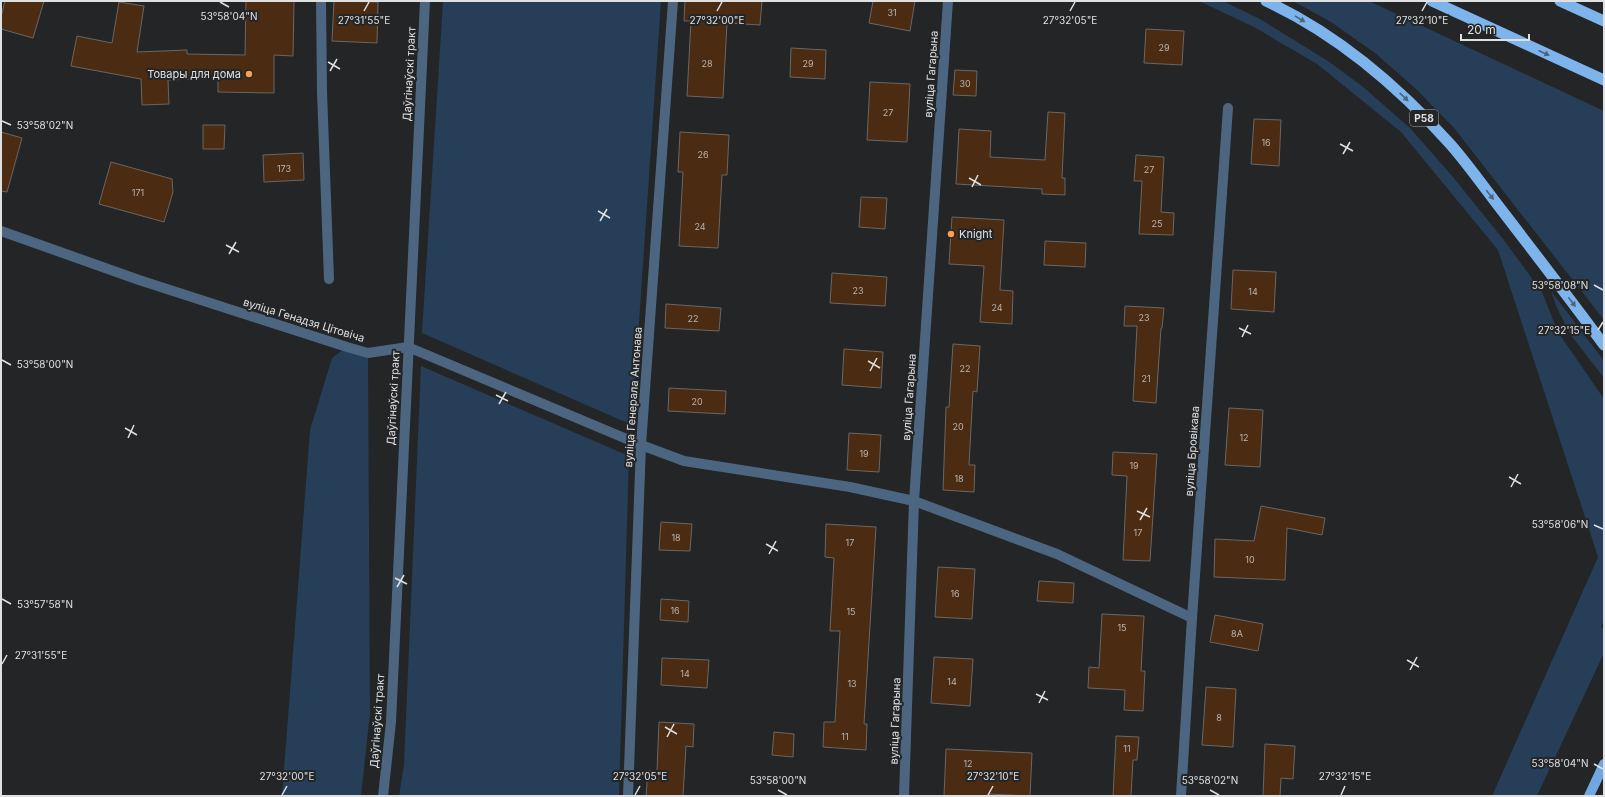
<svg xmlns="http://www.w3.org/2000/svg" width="1605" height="797" viewBox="0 0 1605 797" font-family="Inter,sans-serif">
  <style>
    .green { fill: #263e57 }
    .building { fill: #4b2c12; stroke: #696664 }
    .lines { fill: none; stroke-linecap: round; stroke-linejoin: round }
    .minor { stroke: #4c6681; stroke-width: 10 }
    .primary { stroke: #70a7e0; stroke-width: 10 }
    .trunk { stroke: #7eb4ec; stroke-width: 11 }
    .oneway { fill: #4c657f }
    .ticks { fill: none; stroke: #dfe0e2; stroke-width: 1.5 }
    .poi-dot { fill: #fb9e51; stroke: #232526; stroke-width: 1.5 }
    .labels { text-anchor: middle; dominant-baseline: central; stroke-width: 4; stroke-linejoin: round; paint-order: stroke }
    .number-label { font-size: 9px; fill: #bab3ae }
    .shield { fill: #232526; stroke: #a7a8aa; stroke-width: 1 }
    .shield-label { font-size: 10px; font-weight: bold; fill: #dfe0e2 }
    .poi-label { font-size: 11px; fill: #dfe0e2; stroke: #232526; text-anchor: end }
    .street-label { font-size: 11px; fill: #dfe0e2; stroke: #232526 }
    .ticks-label { font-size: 10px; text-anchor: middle; fill: #dfe0e2; stroke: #232526; stroke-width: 4; stroke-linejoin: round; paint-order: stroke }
  </style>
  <rect width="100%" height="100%" fill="#232526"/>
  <g class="green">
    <path d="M443 1H661L632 425 422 333Z"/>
    <path d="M1199 1H1223L1258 18 1328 61 1362 86 1410 128 1453 177 1503 239 1542 292 1558 332 1604 399V619L1601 627 1604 629V653L1537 796H1492L1598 557 1498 250 1401 132 1317 64 1254 27Z"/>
    <path d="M1293 1H1369L1604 111V320L1454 128 1416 89 1375 53 1331 22Z"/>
    <path d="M1551 291 1604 361V378L1570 334 1557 308Z"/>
    <path d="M347 347 368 353 370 713 361 796H282L310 430 332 358Z"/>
    <path d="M421 366 629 456 619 796H399L404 764Z"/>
  </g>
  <g class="building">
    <path d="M5 1H44L33 38 1 29V17Z"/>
    <path d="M246 1H294L293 56 274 55V93L218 92V78L168 80 169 104 142 105 141 79 71 66 77 36 112 43 119 2 144 6 137 52 187 50V54L245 55Z"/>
    <path d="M334 1 378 2 377 43 332 41Z"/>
    <path d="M685 1H762L760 25 727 23 723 98 687 96 691 21H684Z"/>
    <path d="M873 1H915L910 31 869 23Z"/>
    <path d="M1146 29 1184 31 1182 65 1144 63Z"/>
    <path d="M791 48 826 50 825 79 790 77Z"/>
    <path d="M955 70 977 71 976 96 953 95Z"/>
    <path d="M870 82 910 84 907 142 867 140Z"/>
    <path d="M1048 112 1065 113 1062 178H1065V195L1042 194V189L956 184 959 129 991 131 990 157 1045 160Z"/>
    <path d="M1254 119 1281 120 1279 166 1251 164Z"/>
    <path d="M203 125H225L224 149H203Z"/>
    <path d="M1 132 22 138 7 192 1 191Z"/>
    <path d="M680 132 729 135 727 175H722L718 248 679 246 683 172H678Z"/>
    <path d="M303 153 304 180 264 182 263 155Z"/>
    <path d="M1136 155 1164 157 1161 212 1174 213 1173 235 1139 234 1142 181H1134Z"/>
    <path d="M111 162 172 179 173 192 164 222 99 204Z"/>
    <path d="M861 197 887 198 885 229 859 227Z"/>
    <path d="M952 217 1004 220 1000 290 1013 291 1012 324 980 322 984 266 949 264Z"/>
    <path d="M1045 241 1086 243 1085 267 1044 265Z"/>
    <path d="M1233 270 1276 272 1274 312 1231 309Z"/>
    <path d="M832 273 887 277 885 306 830 303Z"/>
    <path d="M666 304 721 308 719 331 665 328Z"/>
    <path d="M1125 306 1164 308 1162 328H1161L1156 403 1133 401 1137 326H1124Z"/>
    <path d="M953 344 980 346 977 392 973 391 969 465H975L974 492 943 490 946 407H949Z"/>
    <path d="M844 349 883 352 881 388 842 385Z"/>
    <path d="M669 388 726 391 725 414 668 411Z"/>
    <path d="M1229 408 1263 410 1260 467 1225 465Z"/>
    <path d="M849 433 881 435 879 472 847 470Z"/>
    <path d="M1113 452 1157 454 1150 561 1123 560 1127 476 1112 475Z"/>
    <path d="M1261 506 1325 518 1322 535 1287 528 1285 580 1214 577 1215 539 1254 541Z"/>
    <path d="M661 522 692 524 690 551 659 550Z"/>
    <path d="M826 524 876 527 864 724H867L866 750 823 747 824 722H835L840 631H830L834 558 825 557Z"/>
    <path d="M938 567 975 569 972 619 935 617Z"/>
    <path d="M1039 581 1074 583 1073 603 1037 601Z"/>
    <path d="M661 599 689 601 688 622 660 620Z"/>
    <path d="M1102 614 1144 616 1141 671H1145L1143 711 1124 710 1125 690 1088 688 1089 667 1099 668Z"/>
    <path d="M1215 615 1263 624 1258 651 1210 642Z"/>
    <path d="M934 657 973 659 970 706 931 703Z"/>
    <path d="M662 658 709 660 707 688 661 685Z"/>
    <path d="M1206 687 1236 689 1233 747 1202 745Z"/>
    <path d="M659 722 694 724 693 747 686 746 683 796H646L648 771H657Z"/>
    <path d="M774 732 794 734 793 757 772 755Z"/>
    <path d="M1116 736 1139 737 1137 760H1133L1131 796H1113Z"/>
    <path d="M1265 744 1295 746 1293 779 1281 778 1280 796H1263Z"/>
    <path d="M946 749 1032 753 1030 796 989 794V796H944Z"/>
  </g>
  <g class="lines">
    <g class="minor">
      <path d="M321 1 322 92 329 279"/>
      <path d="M1 231 139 280 347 347 368 353 408 347 641 445 684 461 850 487 914 501 1057 554 1192 618"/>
      <path d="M383 796 391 722 425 1"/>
      <path d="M628 796 641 445 673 1"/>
      <path d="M904 796 914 501 948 1"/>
      <path d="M1181 796 1192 618 1228 108"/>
    </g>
    <path class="primary" d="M1589 796 1604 764"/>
    <g class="trunk">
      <path d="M1266 1C1337 34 1399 87 1451 145 1471 168 1488 193 1507 217 1540 260 1572 302 1604 345"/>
      <path d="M1432 1 1604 80"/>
      <path d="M1560 1 1604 21"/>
    </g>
  </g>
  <defs><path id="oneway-solid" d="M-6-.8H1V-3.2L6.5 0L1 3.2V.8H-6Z"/></defs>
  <g class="oneway">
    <use href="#oneway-solid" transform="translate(1300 19) rotate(31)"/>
    <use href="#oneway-solid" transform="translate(1544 53) rotate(25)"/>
    <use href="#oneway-solid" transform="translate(1404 97) rotate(43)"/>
    <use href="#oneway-solid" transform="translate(1490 195) rotate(52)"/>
    <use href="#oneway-solid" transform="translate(1572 302) rotate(53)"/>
  </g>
  <path class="ticks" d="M220 2 229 7M364 11 369 2M717 11 722 2M1070 11 1075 2M1422 11 1427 2M328 62 340 69M330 71 337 59M2 121 11 125M1340 144 1353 151M1343 154 1350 142M969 178 981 185M972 187 978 175M598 211 610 218M600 221 607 209M226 245 239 252M229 254 236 242M1594 285 1603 290M1239 328 1251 334M1598 330 1603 322M1242 337 1248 325M2 360 11 365M868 361 880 368M870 371 877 358M496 395 508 401M499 404 506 392M125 428 137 435M128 438 134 425M1509 477 1521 484M1511 487 1518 474M1137 511 1150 517M1140 520 1147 508M1594 525 1603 529M766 544 778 551M769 554 776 541M395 578 407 584M397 587 404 575M2 599 11 604M1407 660 1419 667M2 664 7 655M1410 670 1417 657M1036 694 1048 700M1039 703 1045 691M665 727 677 734M667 737 674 724M1594 764 1603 769M778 790 787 795M1210 790 1219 795M282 795 287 786M635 795 640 786M988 795 993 786M1341 795 1345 786"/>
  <g class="poi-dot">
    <circle cx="249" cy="74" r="4"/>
    <circle cx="951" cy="234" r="4"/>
  </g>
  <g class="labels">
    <g class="number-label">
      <text x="892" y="12">31</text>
      <text x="1164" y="47">29</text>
      <text x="707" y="63">28</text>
      <text x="808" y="63">29</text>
      <text x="965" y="83">30</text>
      <text x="888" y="112">27</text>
      <text x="1266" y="142">16</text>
      <text x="703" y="154">26</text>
      <text x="284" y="168">173</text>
      <text x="1149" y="169">27</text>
      <text x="138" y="192">171</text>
      <text x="1157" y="223">25</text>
      <text x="700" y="226">24</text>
      <text x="858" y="290">23</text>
      <text x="1253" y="291">14</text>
      <text x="997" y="307">24</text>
      <text x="1144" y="317">23</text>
      <text x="693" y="318">22</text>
      <text x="965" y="368">22</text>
      <text x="1146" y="378">21</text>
      <text x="697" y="401">20</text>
      <text x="958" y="426">20</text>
      <text x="1244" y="437">12</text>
      <text x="864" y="453">19</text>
      <text x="1134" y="465">19</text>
      <text x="959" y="478">18</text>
      <text x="1138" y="532">17</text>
      <text x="676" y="537">18</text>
      <text x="850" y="542">17</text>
      <text x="1250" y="559">10</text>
      <text x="955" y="593">16</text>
      <text x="675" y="610">16</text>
      <text x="851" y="611">15</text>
      <text x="1122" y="627">15</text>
      <text x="1237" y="633">8А</text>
      <text x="685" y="673">14</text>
      <text x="952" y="681">14</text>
      <text x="852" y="683">13</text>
      <text x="1219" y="717">8</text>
      <text x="845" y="736">11</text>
      <text x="1127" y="748">11</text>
      <text x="968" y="763">12</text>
    </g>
    <rect class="shield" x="1410" y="110" width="28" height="16" rx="3"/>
    <g class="shield-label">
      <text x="1424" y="118">Р58</text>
    </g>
    <g class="poi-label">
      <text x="241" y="74">Товары для дома</text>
      <text x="959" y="234" text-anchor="start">Knight</text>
    </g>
    <g class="street-label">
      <text transform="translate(409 74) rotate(-87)">Даўгінаўскі тракт</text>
      <text transform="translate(931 74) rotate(-86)">вуліца Гагарына</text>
      <text transform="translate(304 320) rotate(17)">вуліца Генадзя Цітовіча</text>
      <text transform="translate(633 397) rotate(-86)">вуліца Генерала Антонава</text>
      <text transform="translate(909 397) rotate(-86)">вуліца Гагарына</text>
      <text transform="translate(393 398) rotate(-87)">Даўгінаўскі тракт</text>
      <text transform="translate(1192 451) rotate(-86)">вуліца Бровікава</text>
      <text transform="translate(377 721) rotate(-86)">Даўгінаўскі тракт</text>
      <text transform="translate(895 721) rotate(-88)">вуліца Гагарына</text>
    </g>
  </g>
  <g class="ticks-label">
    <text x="229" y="20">53°58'04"N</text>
    <text x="364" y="24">27°31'55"E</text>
    <text x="717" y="24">27°32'00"E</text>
    <text x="1070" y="24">27°32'05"E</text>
    <text x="1422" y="24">27°32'10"E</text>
    <text x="45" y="129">53°58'02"N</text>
    <text x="1560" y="289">53°58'08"N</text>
    <text x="1564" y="334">27°32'15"E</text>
    <text x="45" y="368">53°58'00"N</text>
    <text x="1560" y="528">53°58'06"N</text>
    <text x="45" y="608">53°57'58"N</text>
    <text x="41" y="659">27°31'55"E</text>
    <text x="1560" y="767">53°58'04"N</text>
    <text x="287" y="780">27°32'00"E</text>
    <text x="640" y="780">27°32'05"E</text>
    <text x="993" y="780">27°32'10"E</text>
    <text x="1345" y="780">27°32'15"E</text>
    <text x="778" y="784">53°58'00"N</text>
    <text x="1210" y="784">53°58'02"N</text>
  </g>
  <rect width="1605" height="797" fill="none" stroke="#dfe0e2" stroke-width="4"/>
  <path d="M1461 34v6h68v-6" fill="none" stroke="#dfe0e2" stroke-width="2"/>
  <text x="1467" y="34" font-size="12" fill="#dfe0e2" stroke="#232526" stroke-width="3" paint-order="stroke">20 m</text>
</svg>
